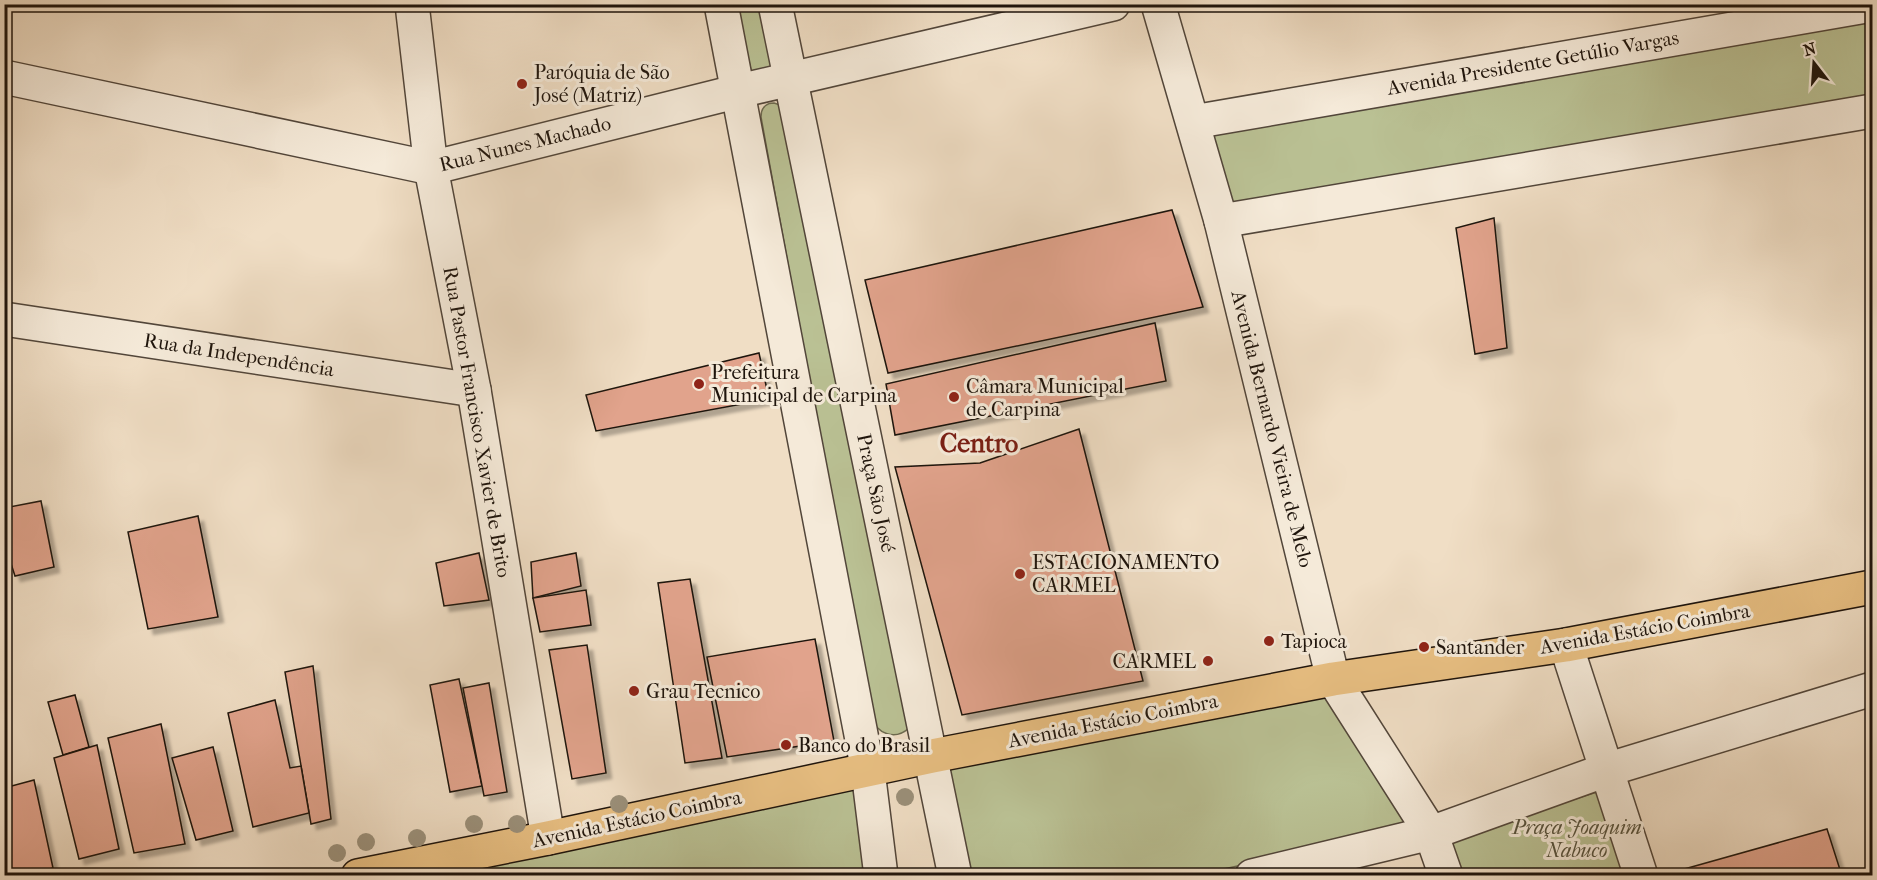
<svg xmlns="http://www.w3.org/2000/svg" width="1877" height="880" viewBox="0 0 1877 880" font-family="'IM FELL French Canon',serif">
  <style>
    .green { fill: #bac194; stroke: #6c6a50; stroke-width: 1.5 }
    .building { fill: #e1a38c; stroke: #1e140c; stroke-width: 1.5; filter: url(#shadow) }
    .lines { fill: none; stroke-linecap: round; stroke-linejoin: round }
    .street-casing { stroke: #52463a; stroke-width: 36 }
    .primary-casing { stroke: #1e140c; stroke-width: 36 }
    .street { stroke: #f5ead9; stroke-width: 33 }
    .primary { stroke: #e8bf82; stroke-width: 33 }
    .tree { fill: #9b907a }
    .poi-dot { fill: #8f2418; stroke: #f5ead9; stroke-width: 2 }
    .labels { text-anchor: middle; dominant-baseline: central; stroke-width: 6; stroke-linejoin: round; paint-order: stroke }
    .street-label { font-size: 20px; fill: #1e140c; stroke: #f5ead9 }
    .poi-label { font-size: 20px; fill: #1e140c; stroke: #f5ead9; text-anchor: start }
    .park-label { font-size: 20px; font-style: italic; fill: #55513c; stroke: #f5ead9 }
    .district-label { font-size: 26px; font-weight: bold; fill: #7a1f14; stroke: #f5ead9 }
  </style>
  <defs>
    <filter id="shadow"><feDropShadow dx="5.5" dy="5.5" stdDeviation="1.5" flood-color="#0004"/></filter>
  </defs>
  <rect width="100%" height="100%" fill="#f0dec5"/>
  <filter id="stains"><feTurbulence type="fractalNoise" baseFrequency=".00333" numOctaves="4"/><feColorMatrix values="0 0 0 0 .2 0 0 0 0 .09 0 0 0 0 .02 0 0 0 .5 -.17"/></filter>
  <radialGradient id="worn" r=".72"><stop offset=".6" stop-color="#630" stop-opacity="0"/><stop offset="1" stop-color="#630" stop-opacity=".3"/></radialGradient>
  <g class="green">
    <path d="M736 5H763L775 65 754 73 751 70Z"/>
    <path d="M1872 7V108L1229 218 1199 124Z"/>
    <path d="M774 103 780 105 909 728C895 741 877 734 871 717L761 117C761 109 765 103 774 103Z"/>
    <path d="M1328 690 1416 827 1196 875H965L945 765Z"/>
    <path d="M856 782 867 876H394Z"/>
    <path d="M1600 791 1629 875H1463L1450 839Z"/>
  </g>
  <g class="building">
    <path d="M1172 210 1203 307 888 373 865 280Z"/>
    <path d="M1494 218 1507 348 1475 354 1456 228Z"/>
    <path d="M1155 323 1166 381 895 435 886 384Z"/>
    <path d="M759 353 769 399 596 431 586 395Z"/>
    <path d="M1079 429 1143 681 962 715 895 467 980 463Z"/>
    <path d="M41 501 54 567 15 576 4 542V508Z"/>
    <path d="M198 516 218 617 148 629 128 532Z"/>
    <path d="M479 553 489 600 444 606 436 563Z"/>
    <path d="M576 553 581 586 533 598 531 562Z"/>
    <path d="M690 579 722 758 685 763 658 583Z"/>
    <path d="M586 590 591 625 540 632 533 598Z"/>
    <path d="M815 639 834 741 727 757 707 657Z"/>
    <path d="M587 645 606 773 572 779 549 650Z"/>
    <path d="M313 666 331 819 311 824 285 672Z"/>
    <path d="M459 679 482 786 450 792 430 685Z"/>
    <path d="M489 683 507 792 484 796 463 688Z"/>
    <path d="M75 695 89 747 63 755 48 702Z"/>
    <path d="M275 700 290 768 301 766 309 813 253 827 228 713Z"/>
    <path d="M161 724 185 844 134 853 108 738Z"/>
    <path d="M97 745 119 849 79 859 54 758Z"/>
    <path d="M213 747 233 831 196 840 172 758Z"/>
    <path d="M34 780 53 868 23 876H5L4 788Z"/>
    <path d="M1827 829 1842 876H1671L1670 873Z"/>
  </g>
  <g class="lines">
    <g class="street-casing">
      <g id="street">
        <path d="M412 4 431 168 474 390 548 838"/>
        <path d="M721 4 868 771 881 876"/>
        <path d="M775 4 955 876"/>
        <path d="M1158 4 1221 221 1333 679 1431 833 1446 876"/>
        <path d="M4 77 431 168 739 91 1113 4"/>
        <path d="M1193 122 1872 5"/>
        <path d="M1221 221 1872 111"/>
        <path d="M4 319 474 390"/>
        <path d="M1566 645 1641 876"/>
        <path d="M1252 876 1431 833 1606 770 1872 689"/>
      </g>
    </g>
    <g class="primary-casing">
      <path id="primary" d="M358 876 548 838 932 756 1333 679 1566 645 1872 587"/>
    </g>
    <use href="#street" class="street"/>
    <use href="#primary" class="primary"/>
  </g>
  <g class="tree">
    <circle cx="905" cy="797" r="9"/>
    <circle cx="619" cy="804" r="9"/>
    <circle cx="474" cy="824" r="9"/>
    <circle cx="517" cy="824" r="9"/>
    <circle cx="417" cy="838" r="9"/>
    <circle cx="366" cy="842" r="9"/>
    <circle cx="337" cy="853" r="9"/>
  </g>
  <g class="poi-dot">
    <circle cx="522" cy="84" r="6"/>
    <circle cx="699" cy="384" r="6"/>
    <circle cx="954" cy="397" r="6"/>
    <circle cx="1020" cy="574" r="6"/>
    <circle cx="1269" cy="641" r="6"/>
    <circle cx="1424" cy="647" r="6"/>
    <circle cx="1208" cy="661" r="6"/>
    <circle cx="634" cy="691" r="6"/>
    <circle cx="786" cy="745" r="6"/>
  </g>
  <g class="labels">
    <g class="street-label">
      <text transform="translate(1533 63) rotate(-10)">Avenida Presidente Getúlio Vargas</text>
      <text transform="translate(525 144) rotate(-14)">Rua Nunes Machado</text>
      <text transform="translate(239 355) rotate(9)">Rua da Independência</text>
      <text transform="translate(477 422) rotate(80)">Rua Pastor Francisco Xavier de Brito</text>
      <text transform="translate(1272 429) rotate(76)">Avenida Bernardo Vieira de Melo</text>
      <text transform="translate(876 493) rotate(78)">Praça São José</text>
      <text transform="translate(1645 629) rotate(-10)">Avenida Estácio Coimbra</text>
      <text transform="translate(1113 721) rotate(-11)">Avenida Estácio Coimbra</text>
      <text transform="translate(637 819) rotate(-12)">Avenida Estácio Coimbra</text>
    </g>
    <g class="poi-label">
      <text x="534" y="72">Paróquia de São<tspan x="534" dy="23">José (Matriz)</tspan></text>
      <text x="711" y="372">Prefeitura<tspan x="711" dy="23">Municipal de Carpina</tspan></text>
      <text x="966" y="386">Câmara Municipal<tspan x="966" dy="23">de Carpina</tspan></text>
      <text x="1032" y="562">ESTACIONAMENTO<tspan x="1032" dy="23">CARMEL</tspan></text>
      <text x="1281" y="641">Tapioca</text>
      <text x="1436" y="647">Santander</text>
      <text x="1196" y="661" text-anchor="end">CARMEL</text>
      <text x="646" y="691">Grau Tecnico</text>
      <text x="798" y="745">Banco do Brasil</text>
    </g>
    <g class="park-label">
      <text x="1577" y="827">Praça Joaquim<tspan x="1577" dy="23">Nabuco</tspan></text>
    </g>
    <g class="district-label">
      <text x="979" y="443">Centro</text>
    </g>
  </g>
  <rect width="1877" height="880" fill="none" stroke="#f0dec5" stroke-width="24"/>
  <rect x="6" y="6" width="1865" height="868" fill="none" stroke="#1e140c" stroke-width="3"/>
  <rect x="12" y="12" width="1853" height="856" fill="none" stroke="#1e140c" stroke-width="1.5"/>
  <g transform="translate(1814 63) rotate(343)" stroke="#f5ead9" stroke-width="4.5" paint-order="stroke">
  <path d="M0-4.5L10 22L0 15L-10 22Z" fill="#1e140c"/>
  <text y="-9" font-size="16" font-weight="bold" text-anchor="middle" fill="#1e140c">N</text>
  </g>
  <rect width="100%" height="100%" filter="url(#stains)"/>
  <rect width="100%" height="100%" fill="url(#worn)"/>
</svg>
